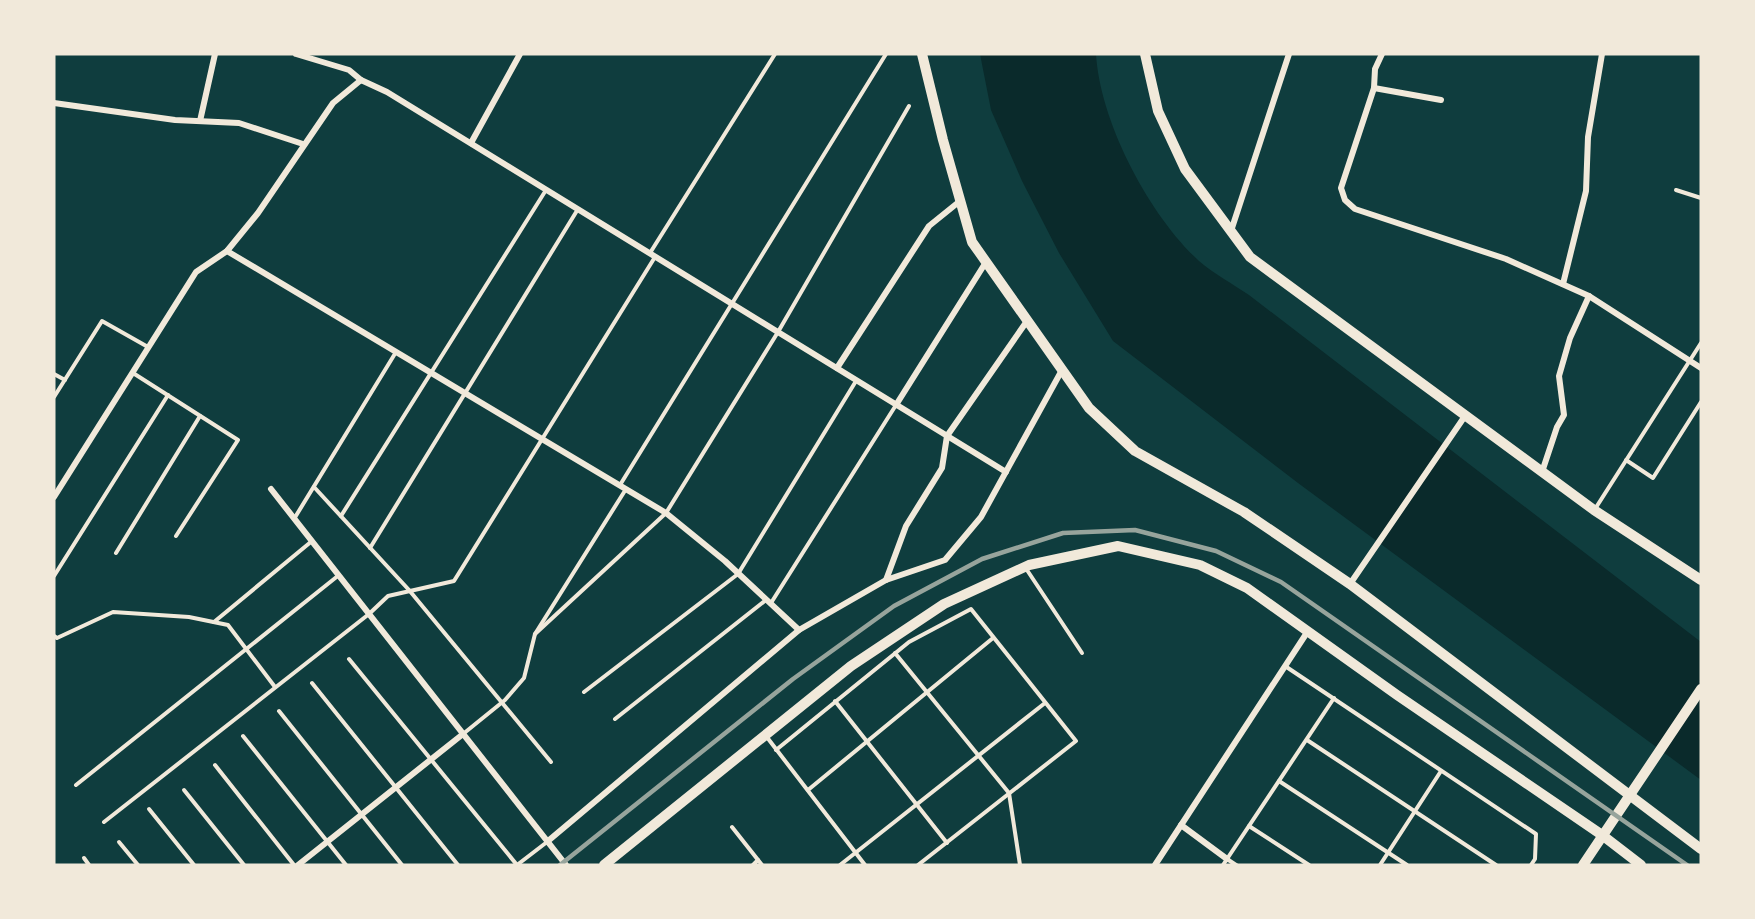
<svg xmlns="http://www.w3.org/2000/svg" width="1755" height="919" viewBox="0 0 1755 919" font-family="Arial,sans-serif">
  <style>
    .water { fill: #0a2a2b }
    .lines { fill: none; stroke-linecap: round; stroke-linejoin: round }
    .service { stroke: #f1e9da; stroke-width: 4 }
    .minor { stroke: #f1e9da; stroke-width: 6 }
    .tertiary { stroke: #f1e9da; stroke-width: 10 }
    .rail { stroke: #97a49c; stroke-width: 4.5 }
  </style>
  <rect width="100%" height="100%" fill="#0f3d3e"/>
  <path class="water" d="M980 54H1096C1100 122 1149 215 1199 261 1214 274 1233 284 1249 295L1701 642V780L1298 483 1113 341 1059 253 1022 181 991 110Z"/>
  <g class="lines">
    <g class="service">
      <path d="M1676 190 1701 198"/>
      <path d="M650 253 775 54"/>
      <path d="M133 373 238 440 176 536"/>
      <path d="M54 374 65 380"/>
      <path d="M54 397 102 321 148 347"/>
      <path d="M1626 460 1653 478 1701 402"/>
      <path d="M620 485 886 54"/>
      <path d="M314 487 409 590 551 762"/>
      <path d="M1595 509 1701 343"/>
      <path d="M341 516 546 190"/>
      <path d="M294 519 396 352"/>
      <path d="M370 548 578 209"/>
      <path d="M116 553 200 416"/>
      <path d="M1025 567 1082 653"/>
      <path d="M54 576 168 395"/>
      <path d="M771 603 896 405"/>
      <path d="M214 622 312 541"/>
      <path d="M535 634 666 513 778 332 909 106"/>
      <path d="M54 636 57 638 113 612 189 617 228 625 275 687"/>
      <path d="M895 653 1009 793 1020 865"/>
      <path d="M349 659 517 865"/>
      <path d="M1285 666 1536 834 1535 859 1531 865"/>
      <path d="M312 683 458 865"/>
      <path d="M584 692 738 574 856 381"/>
      <path d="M835 701 947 843"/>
      <path d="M279 711 402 865"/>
      <path d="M615 719 766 600"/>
      <path d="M463 734 505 700 524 678 535 634 626 489"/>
      <path d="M243 736 346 865"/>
      <path d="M766 736 865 865"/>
      <path d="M1307 740 1496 865"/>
      <path d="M776 750 909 642 971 609 1076 741 918 865"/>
      <path d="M215 765 294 865"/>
      <path d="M1279 781 1407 865"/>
      <path d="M76 785 339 575"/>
      <path d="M184 790 244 865"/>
      <path d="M808 790 993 638"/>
      <path d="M149 809 194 865"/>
      <path d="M104 822 369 614 388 596 454 581 655 257"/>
      <path d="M1249 826 1309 865"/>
      <path d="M732 827 762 865"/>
      <path d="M119 842 138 865"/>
      <path d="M84 858 89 865"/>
      <path d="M1227 859 1236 865"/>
      <path d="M517 865 547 842"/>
      <path d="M753 865 758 860"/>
      <path d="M840 865 1045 703"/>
      <path d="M1223 865 1334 698"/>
      <path d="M1380 865 1441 771"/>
    </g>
    <g class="minor">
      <path d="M296 54 349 70 361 80"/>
      <path d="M1382 54 1375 69 1374 88 1341 188 1345 200 1355 209 1506 259 1589 296 1701 368"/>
      <path d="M1374 88 1441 100"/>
      <path d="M54 103 175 120 239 123 303 144"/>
      <path d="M200 121 215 54"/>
      <path d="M471 143 520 54"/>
      <path d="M1231 231 1289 54"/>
      <path d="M227 251 666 513 725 561 799 630"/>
      <path d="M1563 284 1586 191 1588 137 1602 54"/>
      <path d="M837 368 929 226 960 201"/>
      <path d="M896 405 986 262"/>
      <path d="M1542 472 1557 427 1564 415 1559 376 1570 338 1589 296"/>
      <path d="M271 489 566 865"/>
      <path d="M54 497 196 272 227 251 258 213 333 103 361 80 387 92 1006 472"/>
      <path d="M886 580 906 526 942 468 947 436 1027 321"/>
      <path d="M1350 584 1465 416"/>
      <path d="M1181 825 1227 859"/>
      <path d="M548 841 799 630 886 580 945 560 981 517 1062 370"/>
      <path d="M298 865 463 734"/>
      <path d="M1155 865 1308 631"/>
    </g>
    <g class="tertiary">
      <path d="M922 54 943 140 972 242 1089 408 1135 451 1244 512 1350 584 1701 849"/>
      <path d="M1145 54 1158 111 1185 169 1250 257 1594 510 1701 580"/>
      <path d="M604 865 851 666 944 604 1029 565 1118 546 1200 565 1247 588 1397 695 1602 835 1641 865"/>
      <path d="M1583 865 1701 689"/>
    </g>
    <path class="rail" d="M560 865 793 679 894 606 982 559 1063 533 1135 530 1216 551 1281 582 1687 865"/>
  </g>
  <rect width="1755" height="919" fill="none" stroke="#f1e9da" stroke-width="111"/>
</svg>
